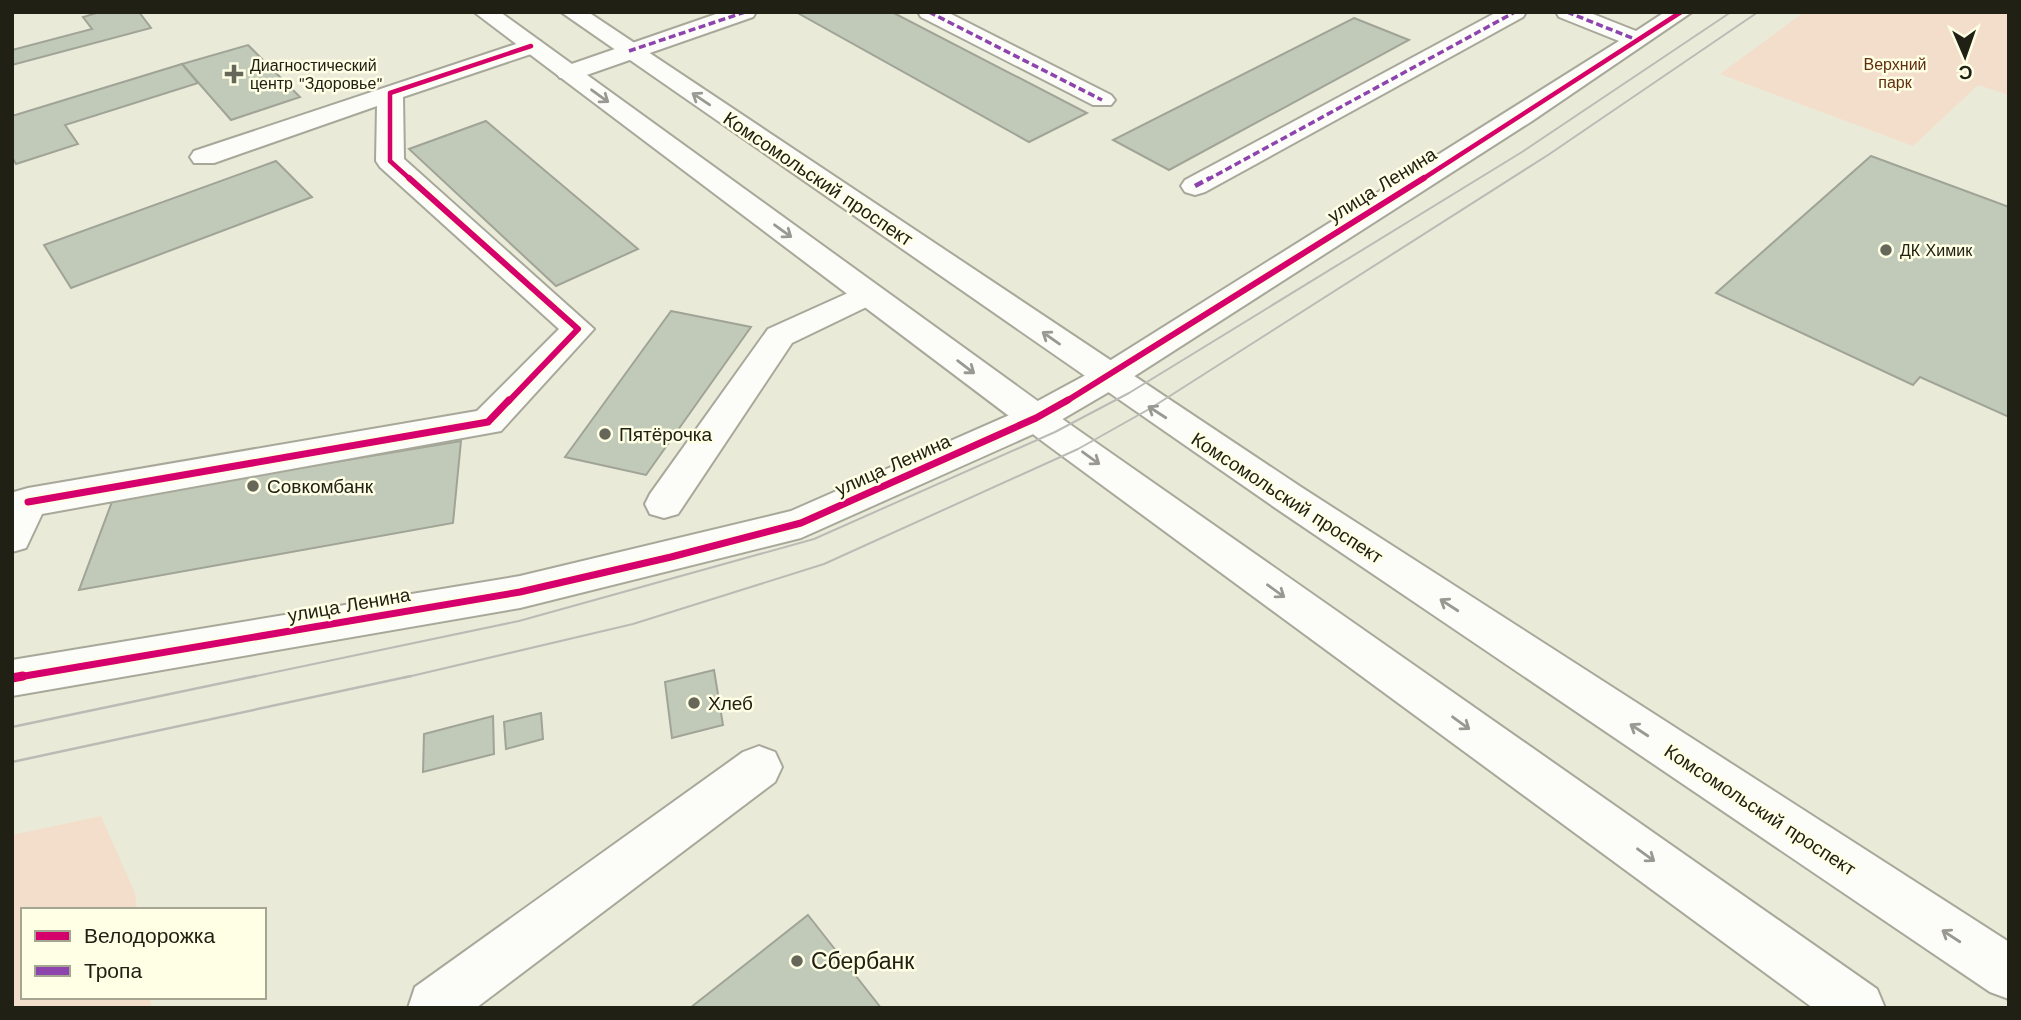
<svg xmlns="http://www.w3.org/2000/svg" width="2021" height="1020" viewBox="0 0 2021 1020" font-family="'Work Sans',sans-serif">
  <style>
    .green { fill: #f3decb }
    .building { fill: #c1c9b8; stroke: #a0a497; stroke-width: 2 }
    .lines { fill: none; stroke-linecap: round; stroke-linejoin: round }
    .minor-casing { stroke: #a8a89a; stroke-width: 4 }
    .major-casing { stroke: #a8a89a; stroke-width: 4 }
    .minor { fill: #fcfcf9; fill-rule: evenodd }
    .major { fill: #fcfcf9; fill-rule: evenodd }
    .tram-far1 { stroke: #bbbbb6; stroke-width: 2 }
    .tram { stroke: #bbbbb6; stroke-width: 2.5 }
    .quiet-far1 { stroke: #8e44ad; stroke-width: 3.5; stroke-dasharray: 7 3.5; stroke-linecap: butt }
    .quiet { stroke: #8e44ad; stroke-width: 4.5; stroke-dasharray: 9 4.5; stroke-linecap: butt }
    .cycleway-far3-casing { stroke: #feffe4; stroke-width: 7 }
    .cycleway-far2-casing { stroke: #feffe4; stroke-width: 10 }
    .cycleway-far1-casing { stroke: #feffe4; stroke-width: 11 }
    .cycleway-casing { stroke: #feffe4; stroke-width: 13 }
    .cycleway-far3 { stroke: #d6006c; stroke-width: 4.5 }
    .cycleway-far2 { stroke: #d6006c; stroke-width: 6 }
    .cycleway-far1 { stroke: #d6006c; stroke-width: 7 }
    .cycleway { stroke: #d6006c; stroke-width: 9 }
    .oneway { stroke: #999992 }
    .poi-dot { fill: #676759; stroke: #feffe4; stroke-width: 2.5 }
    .labels { text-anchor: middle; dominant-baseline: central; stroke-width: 5; stroke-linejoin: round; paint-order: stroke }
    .far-park-label { font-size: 16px; fill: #612d0e; stroke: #feffe4 }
    .far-poi-label { font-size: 16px; fill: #202014; stroke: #feffe4; text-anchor: start }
    .street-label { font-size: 19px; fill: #202014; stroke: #feffe4 }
    .poi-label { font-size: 19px; fill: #202014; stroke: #feffe4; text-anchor: start }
    .near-poi-label { font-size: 23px; fill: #202014; stroke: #feffe4; text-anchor: start }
  </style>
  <rect width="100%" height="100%" fill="#eaead8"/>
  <g class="green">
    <path d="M1804 12H2009V95L1978 85 1913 146 1720 74Z"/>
    <path d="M101 816 135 893 137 910H23V997H150L151 1008H12V835Z"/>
  </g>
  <g class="building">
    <path d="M100 12H139L151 28 12 65V50L92 29 83 17Z"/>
    <path d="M796 12H892L1087 113 1029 142Z"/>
    <path d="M1354 18 1409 40 1169 170 1113 140Z"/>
    <path d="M248 45 300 97 231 120 182 64Z"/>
    <path d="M182 64 198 83 65 125 78 144 16 164 12 157V116Z"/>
    <path d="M486 121 638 249 556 286 409 149Z"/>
    <path d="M1871 156 2009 207V417L1920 377 1913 385 1716 293Z"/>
    <path d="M276 161 312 197 71 288 44 245Z"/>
    <path d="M671 311 751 327 646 475 565 457Z"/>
    <path d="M461 441 453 523 79 590 113 499Z"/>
    <path d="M714 670 723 725 672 738 665 682Z"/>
    <path d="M541 713 543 739 506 749 504 722Z"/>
    <path d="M493 716 494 754 423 772 424 734Z"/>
    <path d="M808 915 881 1008H690Z"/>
  </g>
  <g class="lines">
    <g class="minor-casing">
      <g id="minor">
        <path d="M722 12H756L753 17 578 78H560L556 73 560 68Z"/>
        <path d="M918 12H947L1111 95 1115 100 1111 105H1093L921 17Z"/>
        <path d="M1497 12H1526L1523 17 1205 192 1195 195 1185 192 1181 186 1185 180Z"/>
        <path d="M1556 12H1588L1636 31 1665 12H1692L1532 121 1119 386 1049 427 801 538 520 608 12 696V660L520 576 791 511 1023 409 1095 370 1619 41 1559 17Z"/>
        <path d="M531 39 540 41 543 46 540 51 403 97 404 159 594 329 501 431 42 514 26 548 12 552V496L14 492 28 488 477 411 559 329 380 167 376 161 377 106 214 163H194L190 157 194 151Z"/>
        <path d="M868 284 879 287 884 294 879 301 792 343 678 514 664 518 650 514 645 504 650 494 768 329Z"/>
        <path d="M759 746 775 752 782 767 775 782 476 1008H408L415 987 743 752Z"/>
      </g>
    </g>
    <g class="major-casing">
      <g id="major">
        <path d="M474 12H500L1068 423 1877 989 1885 1008H1813L1042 441Z"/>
        <path d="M561 12H588L1301 487 2009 942V999L1990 992 1274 507Z"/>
      </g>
    </g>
    <use href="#minor" class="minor"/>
    <use href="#major" class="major"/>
    <g class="tram-far1">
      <path d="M247 678 519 621 814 539 1055 432 1129 393 1522 152 1731 12"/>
      <path d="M403 678 633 624 824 564 1078 449 1151 408 1548 155 1758 12"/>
    </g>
    <g class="tram">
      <path d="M12 727 256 676"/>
      <path d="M12 762 411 676"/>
    </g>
    <g class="quiet-far1">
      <path d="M929 12 1102 100"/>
      <path d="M1567 12 1637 40"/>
      <path d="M629 51 745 12"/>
      <path d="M1207 180 1515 12"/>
    </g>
    <path class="quiet" d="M1195 186 1210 178"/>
    <g class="cycleway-far3-casing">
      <g id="cycleway-far3">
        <path d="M411 180 390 161V93L531 46"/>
        <path d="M1421 180 1681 12"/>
      </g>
    </g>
    <g class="cycleway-far2-casing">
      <g id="cycleway-far2">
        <path d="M409 178 578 329 508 402"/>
        <path d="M1065 402 1424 178"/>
      </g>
    </g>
    <g class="cycleway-far1-casing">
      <g id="cycleway-far1">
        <path d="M28 502 488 422 509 400"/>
        <path d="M13 678 520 592 671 557 801 523 1036 418 1068 400"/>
      </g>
    </g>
    <g class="cycleway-casing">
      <path id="cycleway" d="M12 678 23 676"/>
    </g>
    <use href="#cycleway-far3" class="cycleway-far3"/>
    <use href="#cycleway-far2" class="cycleway-far2"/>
    <use href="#cycleway-far1" class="cycleway-far1"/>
    <use href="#cycleway" class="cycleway"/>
  </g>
  <defs><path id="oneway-shaft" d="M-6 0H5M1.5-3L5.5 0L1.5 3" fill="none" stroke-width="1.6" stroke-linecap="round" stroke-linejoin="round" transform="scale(1.75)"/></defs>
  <g class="oneway">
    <use href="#oneway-shaft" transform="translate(600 96) rotate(36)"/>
    <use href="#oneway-shaft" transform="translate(701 99) rotate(-146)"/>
    <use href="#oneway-shaft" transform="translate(783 231) rotate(36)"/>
    <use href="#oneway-shaft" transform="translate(1051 338) rotate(-145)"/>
    <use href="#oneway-shaft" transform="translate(966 367) rotate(37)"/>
    <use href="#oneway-shaft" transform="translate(1157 412) rotate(-147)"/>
    <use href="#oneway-shaft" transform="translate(1091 458) rotate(36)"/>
    <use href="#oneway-shaft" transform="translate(1276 591) rotate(36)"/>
    <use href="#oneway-shaft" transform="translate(1449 605) rotate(-147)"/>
    <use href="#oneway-shaft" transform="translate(1461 723) rotate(36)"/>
    <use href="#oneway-shaft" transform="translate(1639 730) rotate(-147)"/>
    <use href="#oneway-shaft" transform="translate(1646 855) rotate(36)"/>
    <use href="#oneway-shaft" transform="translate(1951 936) rotate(-147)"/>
  </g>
  <g class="poi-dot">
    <path d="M230.5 63.5h7v7h7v7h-7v7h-7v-7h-7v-7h7z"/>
    <circle cx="1886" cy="250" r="7"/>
    <circle cx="605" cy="434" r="7"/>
    <circle cx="253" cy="486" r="7"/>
    <circle cx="694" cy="703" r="7"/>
    <circle cx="797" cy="961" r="7"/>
  </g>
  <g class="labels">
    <g class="far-park-label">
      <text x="1895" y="64">Верхний<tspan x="1895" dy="18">парк</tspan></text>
    </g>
    <g class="far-poi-label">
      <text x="250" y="65">Диагностический<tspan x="250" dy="18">центр "Здоровье"</tspan></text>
      <text x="1900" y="250">ДК Химик</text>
    </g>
    <g class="street-label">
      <text transform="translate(818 179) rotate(34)">Комсомольский проспект</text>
      <text transform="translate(1382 185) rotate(-32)">улица Ленина</text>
      <text transform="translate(893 465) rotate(-24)">улица Ленина</text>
      <text transform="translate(1287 498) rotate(33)">Комсомольский проспект</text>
      <text transform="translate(349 605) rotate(-10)">улица Ленина</text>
      <text transform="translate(1760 810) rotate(33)">Комсомольский проспект</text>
    </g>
    <g class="poi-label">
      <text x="619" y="434">Пятёрочка</text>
      <text x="267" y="486">Совкомбанк</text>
      <text x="708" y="703">Хлеб</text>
    </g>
    <g class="near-poi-label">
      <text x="811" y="961">Сбербанк</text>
    </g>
  </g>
  <rect width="2021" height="1020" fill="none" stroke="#202014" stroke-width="28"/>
  <rect x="21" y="908" width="245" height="91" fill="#feffe4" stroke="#a5a691" stroke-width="2"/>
  <rect x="35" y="931" width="35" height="10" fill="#d6006c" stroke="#a5a691" stroke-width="2"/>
  <text x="84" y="943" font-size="21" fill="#202014">Велодорожка</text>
  <rect x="35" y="966" width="35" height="10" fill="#8e44ad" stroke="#a5a691" stroke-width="2"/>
  <text x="84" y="978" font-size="21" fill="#202014">Тропа</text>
  <g transform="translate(1965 56) rotate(178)" stroke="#feffe4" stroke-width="5" paint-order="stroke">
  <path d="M0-5L12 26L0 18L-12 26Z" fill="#202014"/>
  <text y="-10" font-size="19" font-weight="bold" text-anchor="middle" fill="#202014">С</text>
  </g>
</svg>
